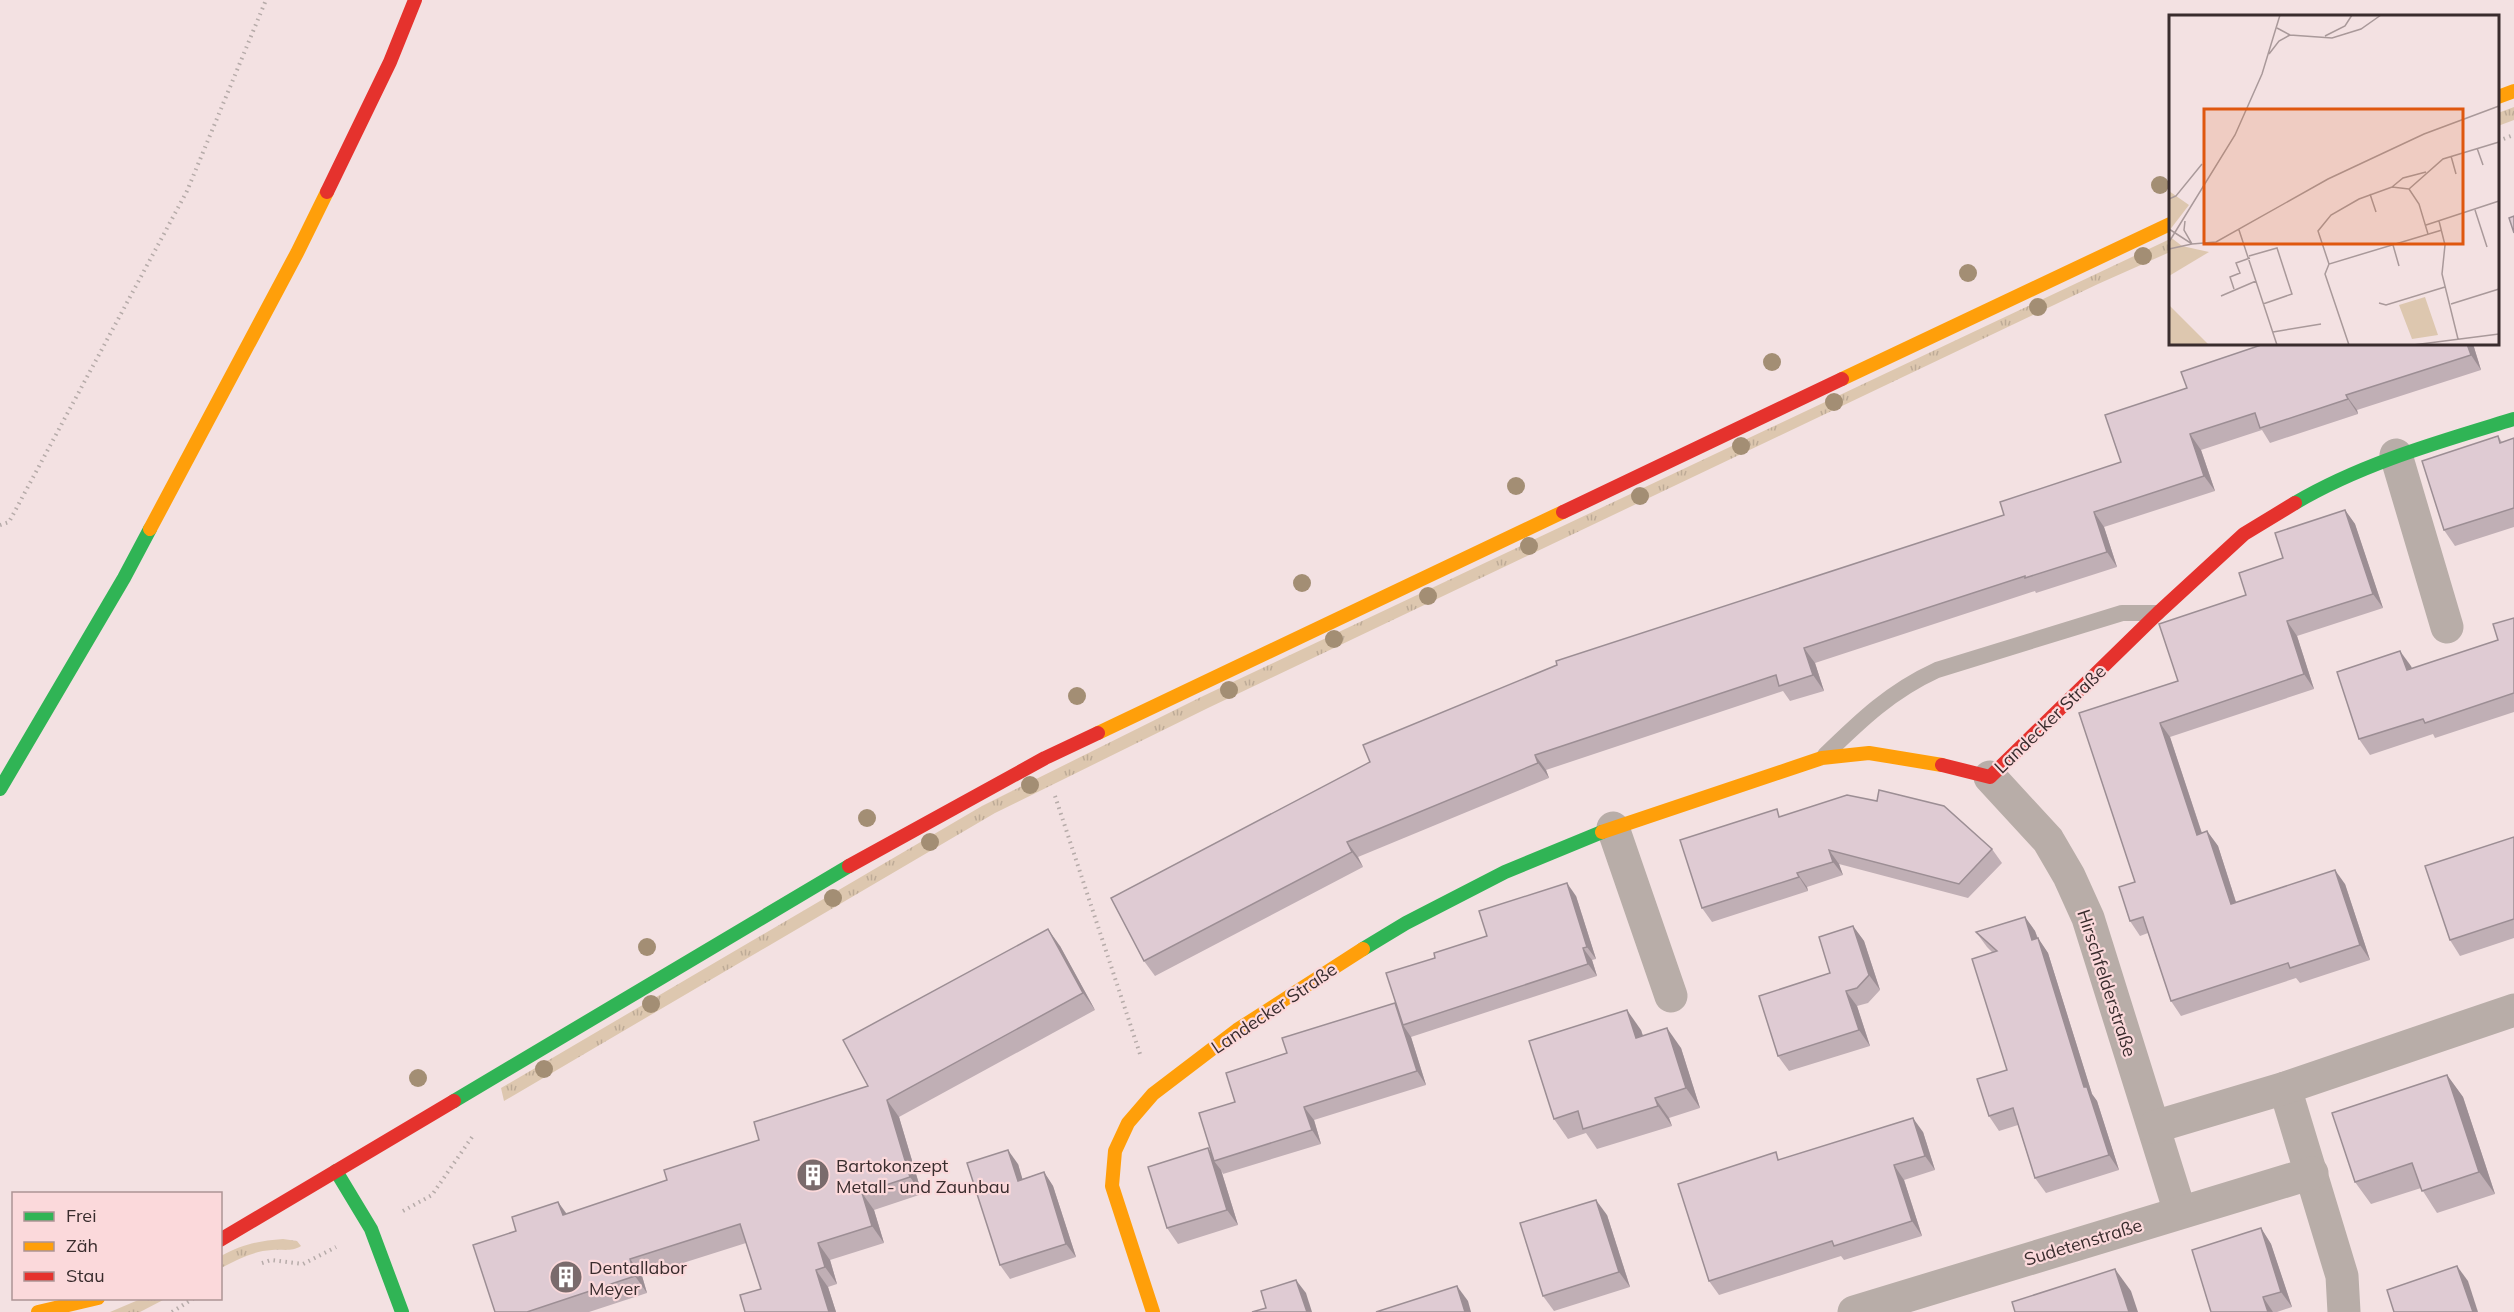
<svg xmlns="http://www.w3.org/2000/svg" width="2514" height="1312" viewBox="0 0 2514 1312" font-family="Mulish,sans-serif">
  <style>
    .grass { fill: url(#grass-tufts) }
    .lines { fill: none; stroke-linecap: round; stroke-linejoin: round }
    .path { stroke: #b6aba9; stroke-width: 4; stroke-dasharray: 1.5 4.5; stroke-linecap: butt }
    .lane { stroke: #b8ada8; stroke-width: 16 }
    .street { stroke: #b8ada8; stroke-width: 33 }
    .fast { stroke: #30b455; stroke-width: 14 }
    .slow { stroke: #ff9f0a; stroke-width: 14 }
    .jam { stroke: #e5322d; stroke-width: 14 }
    .tree { fill: #a38e74 }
    .wall { fill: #c0afb5 }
    .shaded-wall { fill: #9c8e94 }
    .building { fill: #dfcbd3; stroke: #9c8e94; stroke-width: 1.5 }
    .labels { text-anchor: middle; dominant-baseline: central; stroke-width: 4.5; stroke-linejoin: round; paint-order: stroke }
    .street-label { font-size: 18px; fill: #392c2d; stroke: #fbd9db }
    .poi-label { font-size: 18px; fill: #392c2d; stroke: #fbd9db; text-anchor: start }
    .inset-road { fill: none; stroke: #a9999a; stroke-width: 1.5 }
    .view { fill: #df570e; fill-opacity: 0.15; stroke: #df570e; stroke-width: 3 }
    .inset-edge { fill: none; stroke: #392c2d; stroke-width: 3 }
  </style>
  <defs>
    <pattern id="grass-tufts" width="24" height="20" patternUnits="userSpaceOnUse" patternTransform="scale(1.5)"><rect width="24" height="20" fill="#ddc7af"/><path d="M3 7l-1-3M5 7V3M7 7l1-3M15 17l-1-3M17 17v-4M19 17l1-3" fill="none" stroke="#beab97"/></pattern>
  </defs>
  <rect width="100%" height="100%" fill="#f3e1e2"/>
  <g class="grass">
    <path d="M2514 107V120L2498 126V113Z"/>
    <path d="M2170 239V252L2098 284 1208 708 995 813 504 1101 501 1088 982 806 1201 697Z"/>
    <path d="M283 1239 297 1241 301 1246C291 1252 284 1249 272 1250 253 1251 237 1260 221 1268V1256C243 1244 258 1241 283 1239Z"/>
    <path d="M143 1298 165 1299 140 1312H110Z"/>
  </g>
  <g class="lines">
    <g class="path">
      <path d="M2498 141 2511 136"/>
      <path d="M0 525 9 522 187 191 266 0"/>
      <path d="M1055 796 1140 1054"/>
      <path d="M403 1211 432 1195 472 1137"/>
      <path d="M262 1263 271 1260 303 1264 336 1247"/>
      <path d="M172 1312 194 1298"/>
    </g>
    <path class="lane" d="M1825 755C1861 720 1891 691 1937 670L2122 613H2157"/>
    <g class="street">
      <path d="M2396 455 2447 627"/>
      <path d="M1990 777 2048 840 2069 876 2088 918 2180 1212"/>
      <path d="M1613 828 1671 996"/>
      <path d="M2285 1088 2342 1276 2344 1312"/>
      <path d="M2154 1127 2285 1088 2514 1010"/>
      <path d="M1854 1312 2312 1173"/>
    </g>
    <g class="fast">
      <path d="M2295 503C2363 463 2439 442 2514 419"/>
      <path d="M0 789 124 578 150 529"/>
      <path d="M1363 949 1406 923 1505 872 1602 832"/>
      <path d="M454 1101 849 866"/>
      <path d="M336 1171 371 1229 402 1312"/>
    </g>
    <g class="slow">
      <path d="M2498 97 2514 91"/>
      <path d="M1842 379 2170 224"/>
      <path d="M150 529 297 253 327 192"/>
      <path d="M1098 733 1563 512"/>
      <path d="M1602 832 1822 758 1869 753 1942 765"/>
      <path d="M38 1312 98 1298"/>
      <path d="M1153 1312 1112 1186 1115 1151 1128 1123 1153 1094 1237 1030 1363 949"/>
    </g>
    <g class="jam">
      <path d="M327 192 390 62 415 0"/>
      <path d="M1563 512 1842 379"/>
      <path d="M1942 765 1990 777 2158 613 2244 534 2295 503"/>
      <path d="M849 866 1045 758 1098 733"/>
      <path d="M220 1240 454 1101"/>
    </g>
  </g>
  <g class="tree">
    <circle cx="2160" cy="185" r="9"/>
    <circle cx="2143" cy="256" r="9"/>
    <circle cx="1968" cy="273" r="9"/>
    <circle cx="2038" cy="307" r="9"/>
    <circle cx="1772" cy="362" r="9"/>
    <circle cx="1834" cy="402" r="9"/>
    <circle cx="1741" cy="446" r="9"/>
    <circle cx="1516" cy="486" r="9"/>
    <circle cx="1640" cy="496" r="9"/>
    <circle cx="1529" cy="546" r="9"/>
    <circle cx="1302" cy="583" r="9"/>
    <circle cx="1428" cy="596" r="9"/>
    <circle cx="1334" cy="639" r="9"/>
    <circle cx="1229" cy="690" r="9"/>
    <circle cx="1077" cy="696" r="9"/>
    <circle cx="1030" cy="785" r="9"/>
    <circle cx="867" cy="818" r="9"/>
    <circle cx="930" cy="842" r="9"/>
    <circle cx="833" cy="898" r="9"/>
    <circle cx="647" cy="947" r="9"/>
    <circle cx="651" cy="1004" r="9"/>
    <circle cx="544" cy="1069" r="9"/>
    <circle cx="418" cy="1078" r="9"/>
  </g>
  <g class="wall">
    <path d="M2264 344H2473L2481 370 2357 410 2358 414 2270 443 2262 430 2201 450 2215 491 2104 527 2117 567 2036 593 2035 591 1815 663 1824 691 1790 701 1783 691 1546 770 1549 778 1358 857 1363 867 1155 976 1144 961 1111 898 2004 515 2121 462 2187 388Z"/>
    <path d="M2498 436 2502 442 2514 438V527L2455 546 2444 530Z"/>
    <path d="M2345 510 2355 524 2383 608 2297 636 2314 689 2170 737 2202 833 2207 831 2218 846 2236 902 2345 884 2370 960 2300 983 2296 978 2181 1016 2171 1001 2148 933 2140 936 2130 921 2135 882 2079 713 2178 681 2246 595Z"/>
    <path d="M2514 618V712L2435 738 2433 734 2370 755 2359 739 2411 666 2412 669 2498 640Z"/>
    <path d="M1782 816 1992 849 2002 863 1968 898 1839 864 1843 875 1807 887 1808 891 1712 922 1702 908Z"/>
    <path d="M2514 837V938L2460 956 2450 940Z"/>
    <path d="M1576 896 1596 959 1592 960 1597 976 1411 1037 1426 1085 1314 1120 1321 1144 1223 1174 1221 1170 1238 1225 1178 1244 1167 1228 1212 1154 1235 1102 1287 1053 1395 1003 1435 958 1487 936Z"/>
    <path d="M2025 917 2035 931 2038 938 2048 953 2092 1094 2097 1101 2119 1170 2046 1193 2035 1178 2018 1125 1999 1131 1989 1116 2007 1070 1993 953 1987 947 1976 932Z"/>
    <path d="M1853 926 1864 941 1880 990 1868 1003 1857 1006 1870 1046 1789 1071 1778 1056 1830 973Z"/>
    <path d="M1060 946 1095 1010 899 1117 922 1194 874 1210 884 1243 830 1260 837 1284 828 1287 836 1312H745L761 1289 746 1243 642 1276 647 1293 589 1312H495L516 1231 558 1202 567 1214 667 1180 759 1140 868 1086Z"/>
    <path d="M1641 1030 1643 1036 1681 1048 1700 1108 1669 1118 1672 1126 1597 1149 1586 1133 1568 1139 1554 1119Z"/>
    <path d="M2447 1075 2463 1097 2495 1194 2437 1213 2421 1188 2371 1204 2355 1182Z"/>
    <path d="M1923 1132 1935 1170 1904 1180 1922 1236 1844 1260 1841 1256 1719 1295 1709 1281 1781 1159Z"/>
    <path d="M1018 1164 1022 1179 1044 1172 1053 1186 1076 1257 1010 1279 1000 1265Z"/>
    <path d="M1607 1215 1630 1287 1554 1311 1543 1296Z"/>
    <path d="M2261 1228 2271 1244 2292 1307 2277 1312H2211Z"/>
  </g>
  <g class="shaded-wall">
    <path d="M2467 344H2473L2481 370 2471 355Z"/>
    <path d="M2346 395 2357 410 2358 414 2348 399Z"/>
    <path d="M2190 434 2201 450 2215 491 2204 476Z"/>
    <path d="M2345 510 2355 524 2383 608 2373 594Z"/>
    <path d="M2094 512 2104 527 2117 567 2107 552Z"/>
    <path d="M2287 621 2297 636 2314 689 2304 674Z"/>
    <path d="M1804 648 1815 663 1824 691 1813 675Z"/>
    <path d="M2400 651 2411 666 2417 686 2407 670Z"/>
    <path d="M2160 723 2170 737 2207 849 2197 835Z"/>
    <path d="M1535 755 1546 770 1549 778 1538 763Z"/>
    <path d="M2207 831 2218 846 2241 918 2231 904Z"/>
    <path d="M1347 842 1358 857 1363 867 1352 852Z"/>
    <path d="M1829 850 1839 864 1843 875 1833 862Z"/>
    <path d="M2335 870 2345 884 2370 960 2360 945Z"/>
    <path d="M1797 873 1807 887 1808 891 1799 877Z"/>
    <path d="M1567 883 1576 896 1596 959 1587 947Z"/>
    <path d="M2025 917 2035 931 2043 955 2032 940Z"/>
    <path d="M1853 926 1864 941 1880 990 1869 975Z"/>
    <path d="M1048 929 1060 946 1095 1010 1083 993Z"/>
    <path d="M2038 938 2048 953 2092 1094 2097 1101 2119 1170 2109 1155 2084 1087Z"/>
    <path d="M1583 948 1592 960 1597 976 1588 964Z"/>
    <path d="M1846 991 1857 1006 1870 1046 1859 1030Z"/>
    <path d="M1395 1003 1403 1025 1411 1037 1426 1085 1417 1071Z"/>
    <path d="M1627 1010 1641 1030 1650 1058 1636 1038Z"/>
    <path d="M1667 1028 1681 1048 1700 1108 1686 1088Z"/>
    <path d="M2447 1075 2463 1097 2495 1194 2479 1172Z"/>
    <path d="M1655 1098 1669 1118 1672 1126 1658 1106Z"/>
    <path d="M887 1100 899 1117 922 1194 910 1177Z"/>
    <path d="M1304 1107 1314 1120 1321 1144 1312 1130Z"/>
    <path d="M1913 1118 1923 1132 1935 1170 1925 1156Z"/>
    <path d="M1208 1148 1216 1160 1214 1161 1221 1170 1238 1225 1227 1210Z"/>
    <path d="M1008 1150 1018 1164 1027 1194 1018 1181Z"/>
    <path d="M1894 1165 1904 1180 1922 1236 1912 1221Z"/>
    <path d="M1044 1172 1053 1186 1076 1257 1066 1244Z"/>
    <path d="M862 1193 874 1210 884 1243 872 1226Z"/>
    <path d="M1596 1200 1607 1215 1630 1287 1619 1272Z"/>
    <path d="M558 1202 570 1219 563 1215Z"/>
    <path d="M2261 1228 2271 1244 2292 1307 2281 1292Z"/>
    <path d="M818 1243 830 1260 837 1284 825 1267Z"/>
    <path d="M630 1259 642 1276 647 1293 635 1276Z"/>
    <path d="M2457 1266 2468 1281 2478 1312H2473Z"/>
    <path d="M2115 1269 2131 1291 2138 1312H2129Z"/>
    <path d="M816 1270 828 1287 836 1312H829Z"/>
    <path d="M1296 1280 1306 1293 1312 1312H1307Z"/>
    <path d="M1457 1286 1468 1301 1471 1312H1465Z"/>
    <path d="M2263 1297 2273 1312H2268Z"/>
  </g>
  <g class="building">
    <path d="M2514 216V233L2509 218Z"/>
    <path d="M2264 344H2467L2471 355 2346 395 2348 399 2260 428 2255 413 2190 434 2204 476 2094 512 2107 552 2025 578V576L1804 648 1813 675 1779 686 1776 675 1535 755 1538 763 1347 842 1352 852 1144 961 1111 898 1370 762 1363 745 1557 665 1556 661 2004 515 2000 502 2121 462 2105 415 2187 388 2181 372Z"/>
    <path d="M2498 436 2500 443 2514 438V508L2444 530 2422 461Z"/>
    <path d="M2345 510 2373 594 2287 621 2304 674 2160 723 2197 835 2207 831 2231 904 2335 870 2360 945 2290 968 2288 963 2171 1001 2143 917 2130 921 2119 887 2135 882 2079 713 2178 681 2159 624 2246 595 2239 573 2283 558 2275 533Z"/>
    <path d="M2514 618V693L2425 723 2423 719 2359 739 2337 672 2400 651 2407 670 2498 640 2493 624Z"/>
    <path d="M1879 790 1944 806 1992 849 1959 884 1829 850 1833 862 1797 873 1799 877 1702 908 1680 840 1777 809 1779 817 1847 795 1877 801Z"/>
    <path d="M2514 837V919L2450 940 2425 866Z"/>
    <path d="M1567 883 1587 947 1583 948 1588 964 1403 1025 1386 973 1435 958 1434 953 1487 936 1479 911Z"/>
    <path d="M2025 917 2032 940 2038 938 2084 1087H2087L2109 1155 2035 1178 2013 1108 1989 1116 1977 1079 2007 1070 1972 959 1997 951 1976 932Z"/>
    <path d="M1853 926 1869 975 1857 988 1846 991 1859 1030 1778 1056 1759 996 1830 973 1819 937Z"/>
    <path d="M1048 929 1083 993 887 1100 910 1177 862 1193 872 1226 818 1243 825 1267 816 1270 829 1312H745L740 1295 761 1289 740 1224 630 1259 635 1276 527 1312H495L473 1245 516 1231 512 1217 558 1202 563 1215 667 1180 664 1170 759 1140 754 1122 868 1086 843 1040Z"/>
    <path d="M1395 1003 1417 1071 1304 1107 1312 1130 1214 1161 1199 1113 1235 1102 1226 1073 1287 1053 1282 1038Z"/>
    <path d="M1627 1010 1636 1038 1667 1028 1686 1088 1655 1098 1658 1106 1583 1129 1578 1111 1554 1119 1529 1041Z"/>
    <path d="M2447 1075 2479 1172 2422 1191 2412 1163 2355 1182 2332 1113Z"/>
    <path d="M1913 1118 1925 1156 1894 1165 1912 1221 1834 1246 1832 1241 1709 1281 1678 1184 1776 1152 1778 1160Z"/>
    <path d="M1208 1148 1227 1210 1167 1228 1148 1167Z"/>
    <path d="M1008 1150 1018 1181 1044 1172 1066 1244 1000 1265 967 1163Z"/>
    <path d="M1596 1200 1619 1272 1543 1296 1520 1223Z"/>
    <path d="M2261 1228 2281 1292 2263 1297 2268 1312H2211L2192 1250Z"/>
    <path d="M2457 1266 2473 1312H2394L2387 1290Z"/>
    <path d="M2115 1269 2129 1312H2015L2012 1302Z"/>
    <path d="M1296 1280 1307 1312H1252L1266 1308 1261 1291Z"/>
    <path d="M1457 1286 1465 1312H1376Z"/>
  </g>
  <defs>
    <g id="building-disc" transform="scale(1.725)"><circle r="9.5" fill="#7a6b6c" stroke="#fbd9db"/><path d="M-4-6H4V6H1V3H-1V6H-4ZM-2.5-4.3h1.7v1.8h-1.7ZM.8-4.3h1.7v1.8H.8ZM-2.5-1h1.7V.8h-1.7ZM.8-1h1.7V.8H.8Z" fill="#fff"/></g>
  </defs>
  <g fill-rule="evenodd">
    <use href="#building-disc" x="813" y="1175"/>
    <use href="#building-disc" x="566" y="1277"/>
  </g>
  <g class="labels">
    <g class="street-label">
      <text transform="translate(2050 719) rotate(-44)">Landecker Straße</text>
      <text transform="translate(2107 983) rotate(72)">Hirschfelderstraße</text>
      <text transform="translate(1274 1008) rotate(-34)">Landecker Straße</text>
      <text transform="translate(2083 1242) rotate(-17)">Sudetenstraße</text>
    </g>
    <g class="poi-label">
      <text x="836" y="1165">Bartokonzept<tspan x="836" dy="21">Metall- und Zaunbau</tspan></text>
      <text x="589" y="1267">Dentallabor<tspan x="589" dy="21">Meyer</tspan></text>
    </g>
  </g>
  <g transform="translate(2169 15)">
    <rect width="330" height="330" fill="#f3e1e2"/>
    <path d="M0 176 20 190 0 216ZM0 221 13 231 40 237 0 261ZM256 282 269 320 243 324 230 290ZM0 290 40 330H0Z" fill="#ddc7af"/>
    <path class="inset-road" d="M108 13 121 20 163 23 192 14 212 0M156 21 176 11 183 0M100 39 110 26 121 20M308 133 314 150M282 141 287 159M223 172 234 163 257 157M240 174 250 189 259 219M201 179 207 197M0 184 7 181 33 149M306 195 318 232M270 206 276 230 273 259 289 324M257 210 330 186M0 214 23 229 47 227 159 164 255 119 330 91M70 215 108 330M0 227 66 120 93 59 111 0M224 230 230 251M0 234 23 229 15 215 16 206M80 241 108 233 123 279 94 289M160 249 149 216 162 200 190 184 223 172 240 174 274 144 330 127M65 274 61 262 71 258 67 248 81 243M52 281 87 266M210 288 217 290 276 272M282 289 330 274M104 317 152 309M180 330 156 259 160 249 273 215M244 330 330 319"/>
    <path class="view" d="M35 94H294V229H35Z"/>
    <rect width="330" height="330" class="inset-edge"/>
  </g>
  <rect x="12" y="1192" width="210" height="108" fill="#fbd9db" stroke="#ad9495" stroke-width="1.5"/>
  <rect x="24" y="1212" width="30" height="9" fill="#30b455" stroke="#ad9495" stroke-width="1.5"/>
  <text x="66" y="1222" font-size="18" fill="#392c2d">Frei</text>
  <rect x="24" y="1242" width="30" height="9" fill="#ff9f0a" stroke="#ad9495" stroke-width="1.5"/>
  <text x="66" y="1252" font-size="18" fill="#392c2d">Zäh</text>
  <rect x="24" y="1272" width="30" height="9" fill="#e5322d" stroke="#ad9495" stroke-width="1.5"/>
  <text x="66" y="1282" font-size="18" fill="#392c2d">Stau</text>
</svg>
